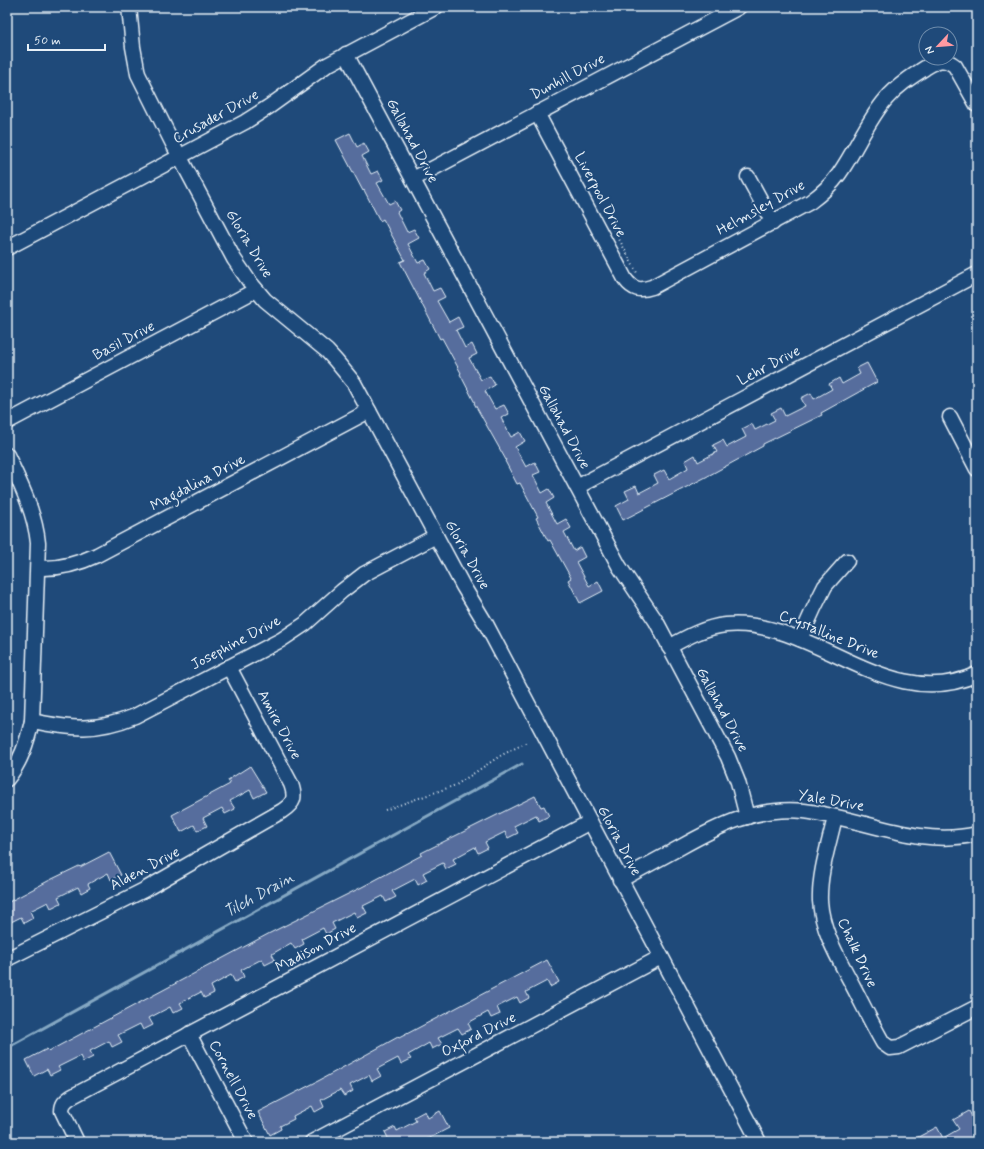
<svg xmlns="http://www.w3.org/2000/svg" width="984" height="1149" viewBox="0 0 984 1149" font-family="Mynerve,sans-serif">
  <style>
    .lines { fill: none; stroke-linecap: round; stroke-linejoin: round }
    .stream { stroke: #85a8c3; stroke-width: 3 }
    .building { fill: #576d9d; stroke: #e8f1f8 }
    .minor-casing { stroke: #e8f1f8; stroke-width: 17 }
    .path { stroke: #e8f1f8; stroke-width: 2; stroke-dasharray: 1 3; stroke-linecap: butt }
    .minor { stroke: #1f4a7a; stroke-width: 14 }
    .labels { text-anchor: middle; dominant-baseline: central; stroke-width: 4; stroke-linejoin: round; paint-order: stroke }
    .street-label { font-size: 15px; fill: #e8f1f8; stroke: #1f4a7a }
    .water-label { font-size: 16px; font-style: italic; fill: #cfdfeb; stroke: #1f4a7a }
  </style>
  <rect width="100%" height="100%" fill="#1f4a7a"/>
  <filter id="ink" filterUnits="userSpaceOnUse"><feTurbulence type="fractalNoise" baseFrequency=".025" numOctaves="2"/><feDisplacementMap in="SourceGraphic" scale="8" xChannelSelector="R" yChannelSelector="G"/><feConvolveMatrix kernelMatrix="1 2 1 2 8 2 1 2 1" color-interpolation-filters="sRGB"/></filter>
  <g filter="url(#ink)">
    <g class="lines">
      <path class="stream" d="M7 1048 522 764"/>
    </g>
    <g class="building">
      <path d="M350 133 357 147 364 143 369 152 362 156 371 174 378 171 383 180 377 183 389 204 395 201 400 210 397 212 407 232 414 229 419 238 408 244 418 263 425 260 430 269 424 273 433 291 440 288 445 297 437 301 449 322 458 317 463 327 456 330 465 348 472 344 477 354 469 358 481 380 490 376 495 385 485 391 495 409 504 405 509 414 501 418 511 437 520 432 525 441 515 447 526 467 535 462 540 472 533 475 542 493 549 489 554 498 546 503 557 524 566 519 571 528 564 532 574 551 580 547 585 557 576 562 589 586 598 581 603 591 580 603 568 580 571 578 550 540 548 541 536 518 538 517 520 483 517 484 505 461 506 460 474 403H475L460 374 461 373 442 338 440 339 400 262 405 260 383 219 380 221 364 190 363 191 336 140Z"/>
      <path d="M867 363 877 382 821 413 822 415 763 444V446L706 477 623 520 616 506 629 499 625 491 636 486 639 493 658 483 654 475 664 470 669 479 688 468 685 461 695 455 698 462 717 452 713 445 723 440 727 447 746 437 742 429 752 424 755 430 775 420 771 413 781 408 785 416 805 406 801 398 811 393 814 399 832 389 829 384 839 378 842 384 860 374 857 368Z"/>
      <path d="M250 766 266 792 254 798 250 790 230 801 235 809 225 814 222 808 203 818 207 826 197 831 194 825 181 832 172 815 230 784 228 780Z"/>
      <path d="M535 796 541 807 544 806 549 816 539 821 536 815 514 826 518 833 508 838 505 832 485 842 488 848 478 853 475 847 453 859 456 864 446 869 443 863 423 873 427 880 418 885 415 879 392 891 396 897 386 902 383 896 363 906 367 913 357 918 354 912 332 923 335 929 326 934 323 928 302 939 304 944 295 949 291 943 272 954 275 960 265 965 262 959 241 970 244 977 235 982 231 975 211 986 214 993 204 998 201 992 180 1003 183 1008 173 1013 170 1007 149 1018 153 1025 143 1030 140 1024 118 1035 122 1042 112 1047 109 1041 90 1051 93 1057 83 1062 80 1056 58 1067 60 1070 50 1075 47 1069 34 1076 26 1060 47 1049 49 1051 270 933 362 887 422 855 421 853Z"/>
      <path d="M109 852 121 875 111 880 108 873 88 884 90 888 81 893 78 887 58 897 61 903 51 908 48 902 30 911 33 918 24 923 21 917 7 924V903L48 881 79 866 80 867Z"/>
      <path d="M547 960 559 982 550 987 547 981 526 992 529 998 520 1003 517 997 497 1007 500 1014 491 1018 488 1012 468 1023 471 1029 462 1034 458 1028 438 1038 442 1044 432 1049 429 1043 408 1055 411 1059 401 1064 398 1058 377 1069 381 1076 372 1081 369 1075 350 1085 353 1091 344 1096 340 1090 321 1100 324 1107 315 1112 312 1106 293 1116 294 1119 280 1126 281 1129 270 1135 258 1112 320 1080 398 1037 399 1038Z"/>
      <path d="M425 1111 428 1118 440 1111 449 1128 422 1142H390L385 1132 395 1127 397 1131 416 1121 414 1117Z"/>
      <path d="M969 1111 977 1126V1136L966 1142H909L937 1127 943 1138 959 1129 953 1120Z"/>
    </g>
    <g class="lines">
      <g class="minor-casing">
        <g id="minor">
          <path d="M129 7 133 47 138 74 174 146 234 259 249 281 265 300 327 351 336 361 354 383 463 586 486 624 759 1142"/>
          <path d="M346 54 619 566 656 621 728 757 738 782 747 817"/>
          <path d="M537 113 625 279C633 290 640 291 652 287L810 202C821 194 831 185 839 174 856 150 867 121 886 99 897 86 911 77 925 68 936 61 943 56 955 66L977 105"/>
          <path d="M748 177 773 223"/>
          <path d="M413 179 739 7"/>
          <path d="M7 248 245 122 270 106 327 65 436 7"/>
          <path d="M950 417 977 469"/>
          <path d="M7 422 256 290"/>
          <path d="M7 455C20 483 35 512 38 543L32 721C27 742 21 762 7 779"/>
          <path d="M577 487 977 274"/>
          <path d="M38 568C59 569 78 564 97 555L369 411"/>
          <path d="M800 639 814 608 825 586 847 561"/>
          <path d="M669 647C687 637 705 627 726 625 814 617 888 716 977 674"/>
          <path d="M32 721C72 729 96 732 135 716L281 640 305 624 342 591 364 574 436 536"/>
          <path d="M835 817C829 844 819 873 820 901 822 932 839 959 853 986 863 1005 872 1024 883 1043L890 1048 899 1047 977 1007"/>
          <path d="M620 880C640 869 659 859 679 848 718 826 757 806 804 811 863 818 917 848 977 834"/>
          <path d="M7 959 144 890 282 811C294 803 296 798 291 784L229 667"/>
          <path d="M189 1034 246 1142"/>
          <path d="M77 1142 62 1111C62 1104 65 1101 71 1097L590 822"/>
          <path d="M312 1142 661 957"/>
        </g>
      </g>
      <g class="path">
        <path d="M610 222 637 273"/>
        <path d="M385 810 456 785 500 756 527 742"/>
      </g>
      <use href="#minor" class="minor"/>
    </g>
  </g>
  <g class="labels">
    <g class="street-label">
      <text transform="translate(568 77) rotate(-28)">Dunhill Drive</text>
      <text transform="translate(216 117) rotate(-29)">Crusader Drive</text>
      <text transform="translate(412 141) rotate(62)">Gallahad Drive</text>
      <text transform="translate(600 195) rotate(62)">Liverpool Drive</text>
      <text transform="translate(761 208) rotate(-29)">Helmsley Drive</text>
      <text transform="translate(249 244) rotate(59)">Gloria Drive</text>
      <text transform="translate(124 341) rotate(-28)">Basil Drive</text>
      <text transform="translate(769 366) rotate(-28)">Lehr Drive</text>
      <text transform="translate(564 427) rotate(62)">Gallahad Drive</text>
      <text transform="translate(198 483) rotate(-28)">Magdalina Drive</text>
      <text transform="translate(467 555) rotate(61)">Gloria Drive</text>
      <text transform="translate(829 635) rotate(22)">Crystalline Drive</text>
      <text transform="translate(236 643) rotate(-28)">Josephine Drive</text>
      <text transform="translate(722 710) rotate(62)">Gallahad Drive</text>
      <text transform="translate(279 725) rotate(62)">Amire Drive</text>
      <text transform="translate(831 801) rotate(10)">Yale Drive</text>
      <text transform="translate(619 841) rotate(62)">Gloria Drive</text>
      <text transform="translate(145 869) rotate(-28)">Alden Drive</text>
      <text transform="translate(316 948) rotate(-28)">Madison Drive</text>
      <text transform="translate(857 953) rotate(65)">Chalk Drive</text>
      <text transform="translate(479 1035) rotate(-27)">Oxford Drive</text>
      <text transform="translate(233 1080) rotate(62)">Cornell Drive</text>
    </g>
    <g class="water-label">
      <text transform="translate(259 895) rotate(-29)">Tilch Drain</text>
    </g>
  </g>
  <rect width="984" height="1149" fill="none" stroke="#1f4a7a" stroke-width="24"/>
  <rect x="12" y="12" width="960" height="1125" fill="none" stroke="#e8f1f8" stroke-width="1.5" filter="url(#ink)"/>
  <g transform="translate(938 46) rotate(244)"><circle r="19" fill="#1f4a7a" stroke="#6f8dac"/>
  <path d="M0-3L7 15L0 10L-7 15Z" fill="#ff9aa2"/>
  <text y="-6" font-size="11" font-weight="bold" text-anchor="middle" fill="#e8f1f8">N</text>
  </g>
  <path d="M28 44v6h77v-6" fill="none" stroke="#e8f1f8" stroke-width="2"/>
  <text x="34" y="44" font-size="12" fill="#e8f1f8" stroke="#1f4a7a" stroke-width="3" paint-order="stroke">50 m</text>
</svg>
